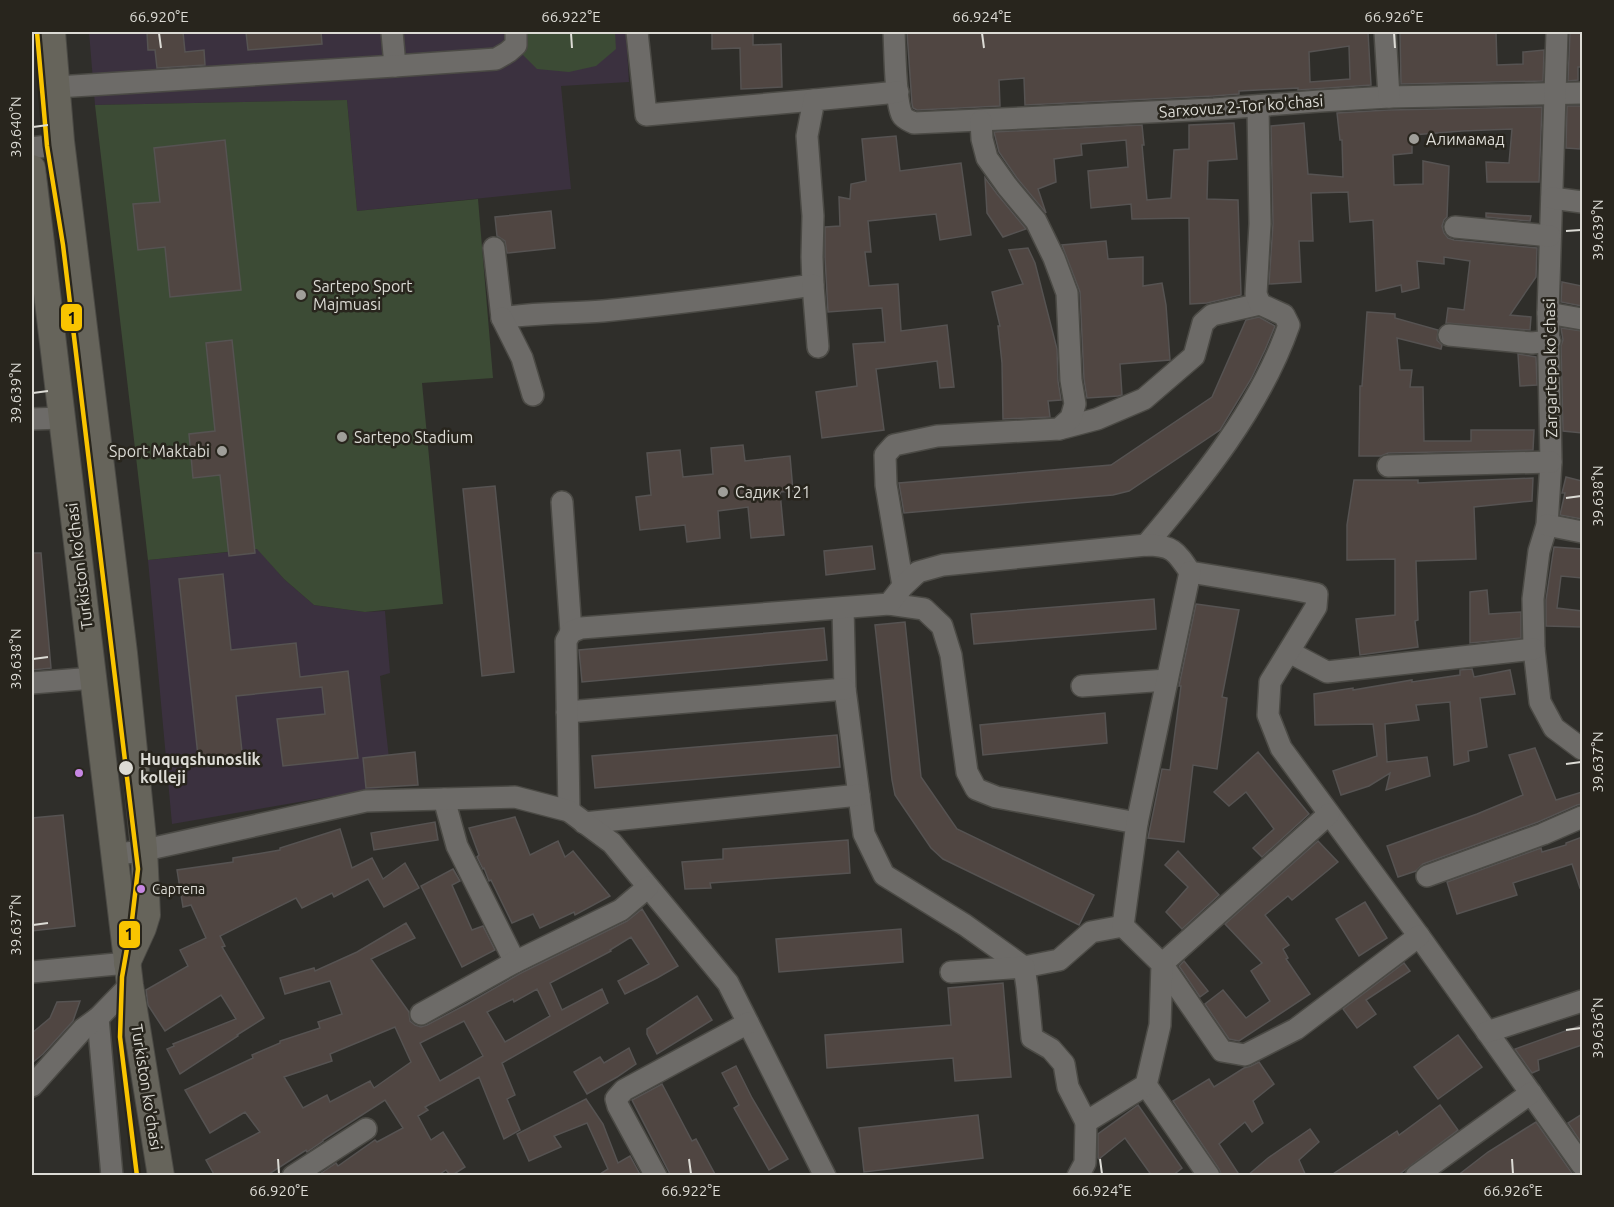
<svg xmlns="http://www.w3.org/2000/svg" width="1614" height="1207" viewBox="0 0 1614 1207" font-family="Ubuntu,sans-serif">
  <style>
    .education { fill: #3b313f }
    .green { fill: #3c4b35 }
    .building { fill: #504642; stroke: #565352; stroke-width: 1.5; fill-rule: evenodd }
    .lines { fill: none; stroke-linecap: round; stroke-linejoin: round }
    .minor-casing { stroke: #4b4a45; stroke-width: 24 }
    .major-casing { stroke: #4b4a45; stroke-width: 28 }
    .minor { stroke: #6d6b68; stroke-width: 21 }
    .major { stroke: #66645b; stroke-width: 26 }
    .tram-1-casing { stroke: #28251d; stroke-width: 9 }
    .tram-1 { stroke: #f9c400; stroke-width: 4.5 }
    .ticks { fill: none; stroke: #dcdbd5; stroke-width: 2 }
    .poi-dot { fill: #9f9e99; stroke: #28251d; stroke-width: 2 }
    .stop-dot { fill: #dcdbd5; stroke: #28251d; stroke-width: 2 }
    .bus-dot { fill: #c787e3; stroke: #28251d; stroke-width: 2 }
    .labels { text-anchor: middle; dominant-baseline: central; stroke-width: 5; stroke-linejoin: round; paint-order: stroke }
    .bus-label { font-size: 14px; fill: #dcdbd5; stroke: #28251d; text-anchor: start }
    .street-label { font-size: 16px; fill: #dcdbd5; stroke: #28251d }
    .poi-label { font-size: 16px; fill: #dcdbd5; stroke: #28251d; text-anchor: start }
    .stop-label { font-size: 16px; font-weight: bold; fill: #dcdbd5; stroke: #28251d; text-anchor: start }
    .line-badge { stroke: #28251d; stroke-width: 2 }
    .pale-badge-label { font-size: 16px; text-anchor: middle; font-weight: bold; fill: #111 }
    .neatline { fill: none; stroke: #dcdbd5; stroke-width: 2 }
    .ticks-label { font-size: 15px; text-anchor: middle; fill: #dcdbd5 }
  </style>
  <rect width="100%" height="100%" fill="#2f2e2a"/>
  <g class="education">
    <path d="M89 32H626L629 82 561 86 571 189 357 211 347 100 95 105Z"/>
    <path d="M258 549 284 579 314 605 365 612 385 611 390 673 380 676 392 786 172 824 148 560Z"/>
  </g>
  <g class="green">
    <path d="M516 32H615L616 49 596 66 569 72 537 69 519 51Z"/>
    <path d="M347 100 357 211 478 199 493 378 422 383 443 604 365 612 314 605 284 579 257 549 148 560 95 105Z"/>
  </g>
  <g class="building">
    <path d="M147 32H183L185 52 204 50 205 65 157 68 155 50H148Z"/>
    <path d="M246 32H321L322 44 248 50Z"/>
    <path d="M712 32H753V45L781 44 782 87 741 89 740 48 712 49Z"/>
    <path d="M907 32H1368L1371 85 1298 90V88L1239 91V94L1213 96 1025 105 1024 78 999 80 1000 106 917 110 913 108 912 104ZM1349 46 1350 79 1310 82 1309 52Z"/>
    <path d="M1400 32H1496L1497 65 1523 64V52L1544 50 1543 81 1401 84Z"/>
    <path d="M1570 33H1582V67H1578V80L1568 81Z"/>
    <path d="M1567 106H1582V133H1581L1580 149 1566 148Z"/>
    <path d="M1542 107 1539 182H1487L1486 162 1509 163 1512 129 1462 131 1412 135V153L1393 155 1394 185 1423 184V161L1449 166 1447 217 1444 220 1442 226 1444 233 1448 238 1454 240 1537 248 1536 277 1510 315 1531 317 1530 330 1446 323 1448 308 1464 310 1470 261 1444 257V264L1417 261 1419 288 1402 292 1401 285 1376 291 1373 220 1350 222 1348 192 1311 193 1313 241H1299L1301 282 1269 284 1273 224 1271 126 1304 123 1308 174 1343 177 1342 140H1340L1337 113 1389 110Z"/>
    <path d="M1234 123 1237 159 1208 161 1207 199 1238 200 1241 295 1207 303 1190 304 1189 218 1132 219 1131 204 1091 208 1088 171 1128 167 1126 140 1081 144 1082 155 1054 159 1056 182 1038 189 1046 213 1017 178 999 152 994 132 1142 125 1144 145H1142L1147 200 1171 198 1174 150 1189 149V125Z"/>
    <path d="M896 136 900 171 961 163 971 235 940 240 936 214 868 221 871 252H865L869 286 898 284 901 331 947 325 954 387 940 388 937 361 876 369 884 430 822 438 816 392 857 386 853 344 885 342 882 308 828 312 825 257V227L840 226 839 197 850 199 851 184 866 181 862 139Z"/>
    <path d="M225 140 241 290 170 297 165 247 138 250 133 204 160 202 154 148Z"/>
    <path d="M985 178 997 194 1026 229 1003 237 987 213Z"/>
    <path d="M551 211 555 248 507 253 505 241 497 236 495 217Z"/>
    <path d="M1486 213 1531 216 1530 221 1486 217Z"/>
    <path d="M1106 241 1108 259 1143 257V286L1162 283 1166 305 1170 360 1120 364 1122 395 1118 396 1087 398 1084 379 1080 292 1062 245Z"/>
    <path d="M1028 248 1035 263 1057 349 1058 381 1061 400 1048 401 1050 417 1003 419 1002 363 998 326H1000L992 292 1023 284 1009 250Z"/>
    <path d="M1562 282 1582 286V306L1561 302Z"/>
    <path d="M1367 312 1395 314V318L1438 330 1437 340 1442 345 1441 349 1397 338 1400 370H1412L1410 387H1423L1424 441H1471V430H1534L1533 450 1388 453 1381 456H1359L1360 386H1362Z"/>
    <path d="M1259 317 1275 326 1265 350 1251 379 1220 430 1129 491 1113 495 904 513 899 483 1111 465 1212 397 1246 320Z"/>
    <path d="M1561 328 1582 331V433L1563 431 1561 346 1563 340Z"/>
    <path d="M232 340 255 553 229 556 220 475 193 478 189 434 215 431 206 343Z"/>
    <path d="M1518 354 1536 357 1537 385 1520 386Z"/>
    <path d="M743 445 745 461 790 456 793 491 780 492 784 535 751 538 748 507 718 511 720 538 687 542 685 525 640 530 636 497 651 495 647 453 680 450 683 477 713 474 711 448Z"/>
    <path d="M1566 477 1582 481V519L1560 515 1565 493H1562Z"/>
    <path d="M1533 478 1532 501 1474 507 1476 559 1416 561 1418 620 1415 621 1418 647 1360 655 1356 619 1395 615V559L1347 560V525L1354 480H1418V483Z"/>
    <path d="M495 486 514 672 482 676 463 489Z"/>
    <path d="M872 546 875 569 826 575 824 551Z"/>
    <path d="M1554 547 1582 549V578L1561 576 1557 608 1582 611V627L1546 626V600Z"/>
    <path d="M32 553H41L51 668 32 670Z"/>
    <path d="M223 574 231 650 296 643 300 677 348 671 358 758 283 766 277 719 325 714 322 687 236 696 243 761 199 765 179 579Z"/>
    <path d="M1487 590 1489 614 1521 612V638L1470 643V592Z"/>
    <path d="M1154 599 1156 629 974 644 971 614Z"/>
    <path d="M1196 604 1239 610 1222 697 1227 698 1217 769 1193 765 1184 842 1148 838 1162 769 1170 770 1181 686H1179Z"/>
    <path d="M905 622 921 777 957 829 1094 895 1079 925 943 859 931 848 895 795 892 780 875 625Z"/>
    <path d="M824 628 827 660 582 682 579 650Z"/>
    <path d="M1472 669 1474 677 1510 670 1515 694 1480 698 1487 747 1468 751 1469 761 1454 765 1450 702 1416 705 1419 720 1385 724 1387 762 1427 757 1430 776 1386 790 1390 773 1369 786 1341 795 1333 771 1377 756 1373 724 1315 725 1314 694 1353 688V690L1412 680V682L1460 675V670Z"/>
    <path d="M1105 713 1107 743 983 755 980 725Z"/>
    <path d="M837 735 840 767 595 788 592 756Z"/>
    <path d="M1535 748 1556 800 1582 792V804L1577 805 1538 822 1423 864 1416 871 1398 877 1387 846 1477 814 1523 795 1509 755Z"/>
    <path d="M415 752 418 785 366 788 363 758Z"/>
    <path d="M1258 752 1309 814 1262 857 1253 848 1274 829 1246 792 1229 806 1214 792Z"/>
    <path d="M63 815 75 926 32 931V818Z"/>
    <path d="M515 817 530 855 558 841 565 857 573 851 610 896 575 915 574 912 540 928 533 914 512 923 491 880 489 881 484 868 483 869 477 857 479 855 469 828Z"/>
    <path d="M435 822 438 840 374 850 371 833Z"/>
    <path d="M340 829 352 868 372 858 383 879 405 863 419 888 384 907 368 879 334 897 332 893 302 908 296 898 220 936 225 946 222 947 264 1018 237 1035 238 1036 180 1074 167 1049 174 1046 173 1044 236 1019 221 995 165 1031 148 1005 146 990 188 966 180 950 206 938 191 905 183 907 177 870 233 862V858L280 850V848Z"/>
    <path d="M1582 837V887L1580 888 1572 864 1513 883 1517 895 1457 914 1447 882 1541 848 1542 852 1566 845V843Z"/>
    <path d="M848 840 850 873 710 883 711 888 685 889 682 862 723 859V849Z"/>
    <path d="M1318 841 1338 862 1292 900 1288 896 1265 915 1289 945 1283 949 1288 958 1286 959 1310 994 1239 1041 1229 1039 1205 1004 1223 990 1246 1018 1270 1001 1251 971 1262 963 1225 924Z"/>
    <path d="M1178 851 1219 895 1182 929 1166 912 1188 887 1165 865Z"/>
    <path d="M453 869 460 881 452 885 472 930 483 926 495 950 462 967 421 886Z"/>
    <path d="M1365 902 1387 938 1359 956 1336 919Z"/>
    <path d="M642 909 678 966 657 978 625 994 618 981 649 964 631 937 610 950 611 951 550 983 562 1010 602 989 608 1003 502 1063 515 1095 507 1099 520 1130 504 1139 479 1077 425 1107 428 1110 418 1116 431 1140 443 1132 465 1167 451 1176 446 1170 437 1176H321L320 1174 336 1163 338 1166 375 1140 377 1142 403 1128 385 1100 323 1140V1141L307 1152 306 1150 266 1176H215L206 1160 260 1132 245 1112 210 1133 185 1090 253 1058 252 1055 280 1043V1041L320 1028 318 1022 342 1014 330 981 285 994 280 978 314 968 315 971 357 952 406 923 415 938 371 959 409 1012 410 1021 415 1025 421 1027 427 1025 467 1004 521 973 627 921ZM537 989 550 1016 505 1042 487 1012 513 999 514 1002ZM464 1021 483 1056 440 1081 420 1043ZM395 1027 411 1062 374 1088 370 1081 330 1102 327 1095 303 1108 284 1077 332 1061 330 1054Z"/>
    <path d="M901 929 903 962 779 972 776 939Z"/>
    <path d="M1184 961 1208 991 1200 997 1179 966Z"/>
    <path d="M1404 963 1410 971 1366 1000 1376 1014 1357 1028 1343 1009Z"/>
    <path d="M1003 983 1011 1077 955 1081 953 1058 827 1068 825 1035 951 1025 948 988Z"/>
    <path d="M697 996 712 1020 657 1054 647 1034V1029Z"/>
    <path d="M80 1001 73 1021 43 1054 32 1063V1033L50 1018 57 1002Z"/>
    <path d="M1582 1025V1045L1538 1060 1539 1070 1532 1073 1515 1049Z"/>
    <path d="M1458 1035 1482 1067 1438 1099 1414 1067Z"/>
    <path d="M629 1048 636 1064 617 1077 587 1094 574 1072 600 1057 604 1063Z"/>
    <path d="M1259 1062 1274 1084 1253 1101 1263 1123 1252 1132 1245 1122 1219 1144 1240 1176H1222L1219 1169 1173 1101 1209 1079 1214 1087 1244 1068 1251 1066Z"/>
    <path d="M736 1066 752 1098 788 1159 769 1170 734 1108 739 1105 722 1073Z"/>
    <path d="M662 1084 692 1141 696 1139 716 1176H671L632 1100Z"/>
    <path d="M586 1099 603 1124 618 1163 630 1156 641 1176H597L608 1169 587 1123 554 1136 561 1147 529 1161 517 1134Z"/>
    <path d="M1138 1105 1182 1168 1172 1176H1152L1125 1138 1099 1159 1098 1158V1134Z"/>
    <path d="M1440 1105 1458 1130 1397 1176H1330L1397 1131 1399 1135Z"/>
    <path d="M1582 1114V1144L1568 1123Z"/>
    <path d="M978 1115 983 1158 864 1172 859 1128Z"/>
    <path d="M1536 1122 1574 1176H1457L1488 1152Z"/>
    <path d="M1310 1129 1319 1142 1299 1160 1306 1176H1247L1268 1158Z"/>
  </g>
  <g class="lines">
    <g class="minor-casing">
      <g id="minor">
        <path d="M392 32 395 66"/>
        <path d="M637 32 646 115 814 100"/>
        <path d="M894 32C895 49 895 101 902 115 904 119 910 121 914 123L1214 109 1320 101 1389 97 1582 93"/>
        <path d="M1385 32 1389 97"/>
        <path d="M1557 32 1548 313 1551 462 1547 525 1539 551 1533 599 1534 649 1540 702 1554 728 1582 749"/>
        <path d="M57 87 395 66 496 59 508 52 516 45V32"/>
        <path d="M32 148 47 146 61 141"/>
        <path d="M1552 198 1582 202"/>
        <path d="M1455 227 1550 236"/>
        <path d="M494 248 502 318C536 312 570 314 603 311 673 304 743 295 813 285L812 257 813 216 807 136 814 100 898 92"/>
        <path d="M813 285 818 347"/>
        <path d="M1548 313 1582 319"/>
        <path d="M502 318 522 358 533 395"/>
        <path d="M1449 335 1532 343 1550 341"/>
        <path d="M32 419 62 418"/>
        <path d="M1059 429 1097 419 1144 399 1194 356 1203 323 1212 315 1260 304"/>
        <path d="M1388 466 1551 462"/>
        <path d="M562 502 571 632"/>
        <path d="M1547 525 1582 532"/>
        <path d="M1146 545C1202 479 1260 408 1289 325L1284 315 1260 304 1256 294 1260 224 1258 106"/>
        <path d="M903 586 886 485 885 455 894 445 937 436 1059 429 1071 418 1075 404 1071 380 1067 293 1054 258 1036 221 1007 186 987 158 982 139 981 121"/>
        <path d="M889 604 924 609 942 626 951 655 967 772 976 789 996 797 1137 823"/>
        <path d="M843 608 845 689 864 834 884 875 965 925 1024 967 1059 960 1091 932 1123 926"/>
        <path d="M1289 652 1327 672 1534 649"/>
        <path d="M32 683 93 678"/>
        <path d="M1082 686 1167 680"/>
        <path d="M567 712 845 689"/>
        <path d="M444 799 457 846 515 962"/>
        <path d="M569 811 566 641 571 632 581 628 889 604 903 586 918 572 943 565 1146 545C1172 545 1176 551 1190 572L1292 589 1317 594 1316 607 1270 682 1268 715 1281 748 1419 936 1582 1165"/>
        <path d="M1329 814 1162 964 1222 1051 1245 1055 1296 1029 1419 936"/>
        <path d="M584 823 859 795"/>
        <path d="M114 854 136 852 366 801 515 797 569 811 612 843 728 983 825 1176"/>
        <path d="M1427 876 1543 834 1582 817"/>
        <path d="M32 972 127 963"/>
        <path d="M951 972 1024 967 1027 987 1032 1038 1051 1049 1064 1064 1068 1087 1086 1122"/>
        <path d="M421 1014 515 962 621 910 648 887"/>
        <path d="M98 1018 112 1176"/>
        <path d="M1487 1032 1582 1001"/>
        <path d="M1146 1085 1209 1176"/>
        <path d="M32 1086 83 1029 98 1018 130 985"/>
        <path d="M293 1176 366 1129"/>
        <path d="M656 1176 618 1106 616 1099 624 1090 748 1023"/>
        <path d="M1078 1176 1085 1163 1086 1122 1146 1085 1160 1025 1162 964 1123 926 1137 823 1190 572"/>
        <path d="M1416 1176 1531 1093"/>
      </g>
    </g>
    <g class="major-casing">
      <g id="major">
        <path d="M52 32 61 141 124 653 144 849 147 915 143 928 127 963"/>
        <path d="M32 168 130 985 161 1176"/>
      </g>
    </g>
    <use href="#minor" class="minor"/>
    <use href="#major" class="major"/>
    <g class="tram-1-casing">
      <path id="tram-1" d="M37 32 47 146 63 245 138 869 132 920 122 977 120 1037 137 1176"/>
    </g>
    <use href="#tram-1" class="tram-1"/>
  </g>
  <path class="ticks" d="M159 33 161 48M571 33 572 48M982 33 984 48M1394 33 1395 48M33 127 48 125M1566 231 1581 230M33 393 48 391M1566 498 1581 496M33 659 48 657M1566 764 1581 762M33 925 48 923M1566 1030 1581 1028M278 1159 279 1174M689 1159 691 1174M1100 1159 1102 1174M1512 1159 1513 1174"/>
  <g class="poi-dot">
    <circle cx="1414" cy="139" r="6"/>
    <circle cx="301" cy="295" r="6"/>
    <circle cx="342" cy="437" r="6"/>
    <circle cx="222" cy="451" r="6"/>
    <circle cx="723" cy="492" r="6"/>
  </g>
  <circle class="stop-dot" cx="126" cy="768" r="8"/>
  <g class="bus-dot">
    <circle cx="79" cy="773" r="5"/>
    <circle cx="141" cy="889" r="5"/>
  </g>
  <g class="labels">
    <g class="bus-label">
      <text x="152" y="889">Сартепа</text>
    </g>
    <g class="street-label">
      <text transform="translate(1241 106) rotate(-4)">Sarxovuz 2-Tor ko'chasi</text>
      <text transform="translate(1550 368) rotate(-91)">Zargartepa ko'chasi</text>
      <text transform="translate(79 566) rotate(-97)">Turkiston ko'chasi</text>
      <text transform="translate(147 1087) rotate(81)">Turkiston ko'chasi</text>
    </g>
    <g class="poi-label">
      <text x="1426" y="139">Алимамад</text>
      <text x="313" y="286">Sartepo Sport<tspan x="313" dy="18">Majmuasi</tspan></text>
      <text x="354" y="437">Sartepo Stadium</text>
      <text x="210" y="451" text-anchor="end">Sport Maktabi</text>
      <text x="735" y="492">Садик 121</text>
    </g>
    <g class="stop-label">
      <text x="140" y="759">Huquqshunoslik<tspan x="140" dy="18">kolleji</tspan></text>
    </g>
  </g>
  <g class="line-badge">
    <rect x="60" y="303" width="23" height="29" rx="6" fill="#f9c400"/>
    <rect x="118" y="920" width="23" height="29" rx="6" fill="#f9c400"/>
  </g>
  <g class="pale-badge-label">
    <text x="72" y="324">1</text>
    <text x="129" y="940">1</text>
  </g>
  <rect width="1614" height="1207" fill="none" stroke="#28251d" stroke-width="66"/>
  <rect x="33" y="33" width="1548" height="1141" class="neatline"/>
  <g class="ticks-label">
    <text x="159" y="22">66.920°E</text>
    <text x="571" y="22">66.922°E</text>
    <text x="982" y="22">66.924°E</text>
    <text x="1394" y="22">66.926°E</text>
    <text transform="translate(16 127) rotate(-90)" y="5">39.640°N</text>
    <text transform="translate(1598 230) rotate(-90)" y="5">39.639°N</text>
    <text transform="translate(16 393) rotate(-90)" y="5">39.639°N</text>
    <text transform="translate(1598 496) rotate(-90)" y="5">39.638°N</text>
    <text transform="translate(16 659) rotate(-90)" y="5">39.638°N</text>
    <text transform="translate(1598 762) rotate(-90)" y="5">39.637°N</text>
    <text transform="translate(16 925) rotate(-90)" y="5">39.637°N</text>
    <text transform="translate(1598 1028) rotate(-90)" y="5">39.636°N</text>
    <text x="279" y="1196">66.920°E</text>
    <text x="691" y="1196">66.922°E</text>
    <text x="1102" y="1196">66.924°E</text>
    <text x="1513" y="1196">66.926°E</text>
  </g>
</svg>
